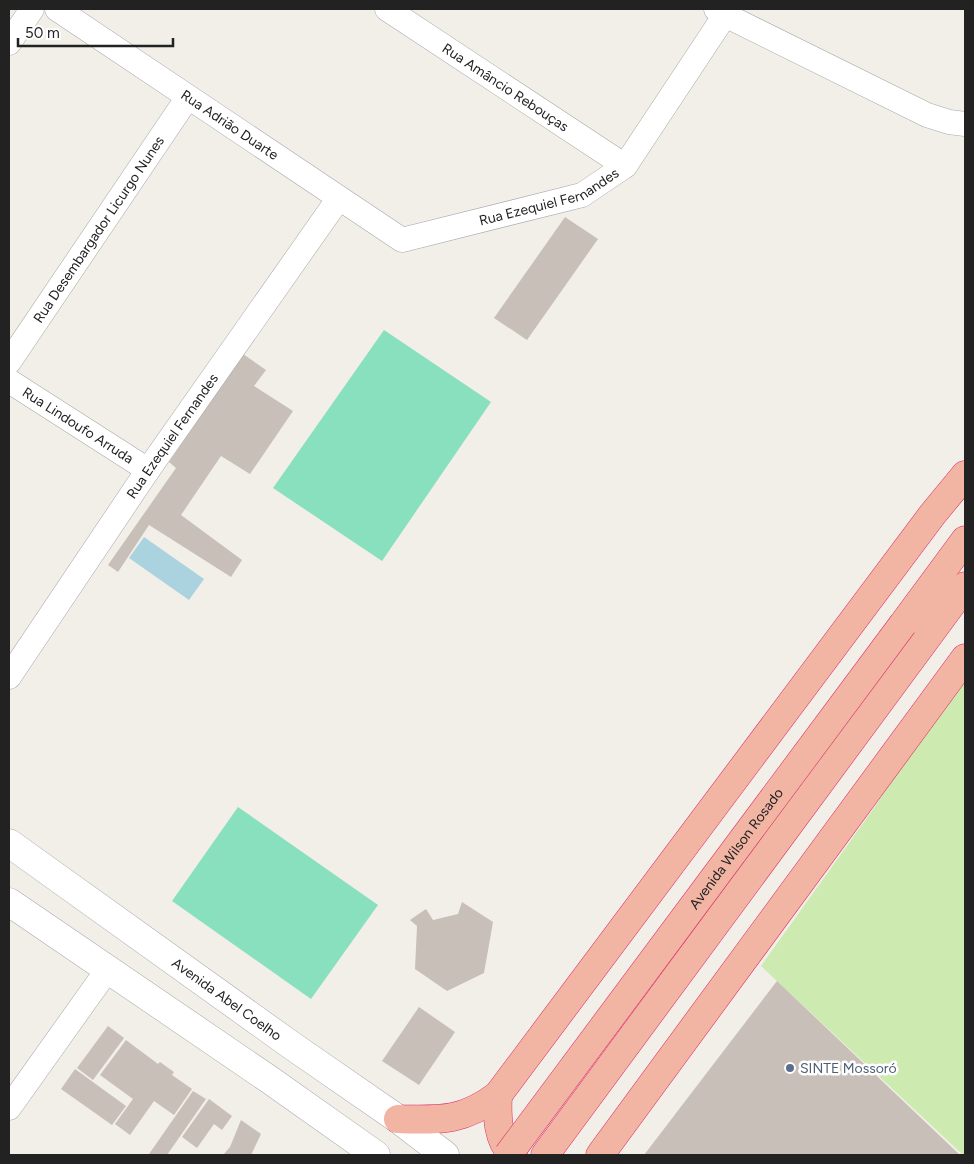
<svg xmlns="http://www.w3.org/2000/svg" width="974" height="1164" viewBox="0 0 974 1164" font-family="Figtree,sans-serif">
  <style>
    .grass { fill: #cdebb0 }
    .pitch { fill: #88e0be }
    .water { fill: #aad3df }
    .building { fill: #c7bfb8 }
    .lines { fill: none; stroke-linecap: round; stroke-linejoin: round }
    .minor-casing { stroke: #a9a9a9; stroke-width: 25 }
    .tertiary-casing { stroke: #a9a9a9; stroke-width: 29 }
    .trunk-casing { stroke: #dc2a67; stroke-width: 29 }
    .minor { stroke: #fff; stroke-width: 24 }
    .tertiary { stroke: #fff; stroke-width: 28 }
    .trunk { stroke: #f2b4a3; stroke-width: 28 }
    .trunk-bridge-casing { stroke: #dc2a67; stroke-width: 29; stroke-linecap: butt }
    .trunk-bridge { stroke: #f2b4a3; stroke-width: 28 }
    .service-dot { fill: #5c6f8a; stroke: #fff; stroke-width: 2 }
    .labels { text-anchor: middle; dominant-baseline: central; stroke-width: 5; stroke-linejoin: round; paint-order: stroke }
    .street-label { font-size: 14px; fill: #222; stroke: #fff }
    .service-label { font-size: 14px; fill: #4e5e75; stroke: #fff; text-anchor: start }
  </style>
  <rect width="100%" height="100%" fill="#f2efe9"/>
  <path class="grass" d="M965 672V1155H963L761 966 874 808Z"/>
  <g class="pitch">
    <path d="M384 330 491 402 382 561 273 488Z"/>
    <path d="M238 807 378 905 311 999 172 901Z"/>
  </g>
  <path class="water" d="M144 537 204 579 189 600 129 558Z"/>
  <g class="building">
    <path d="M565 217 598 239 527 340 494 318Z"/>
    <path d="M243 354 266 370 254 386 293 411 250 474 221 456 181 515 242 560 231 577 149 525 118 572 108 565 176 468 169 462Z"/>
    <path d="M462 902 493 922 484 973 447 991 415 969 417 926 410 920 426 909 433 920 458 914Z"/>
    <path d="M777 981 960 1155H644Z"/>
    <path d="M419 1007 455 1032 419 1085 382 1061Z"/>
    <path d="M108 1026 124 1038 93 1080 77 1068Z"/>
    <path d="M126 1040 158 1064 160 1062 174 1072 172 1075 192 1089 174 1115 154 1101 130 1135 115 1124 133 1099 100 1075Z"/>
    <path d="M75 1069 126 1106 112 1125 61 1089Z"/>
    <path d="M193 1091 206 1099 167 1155 149 1154Z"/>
    <path d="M209 1099 232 1116 222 1130 214 1124 197 1148 182 1137Z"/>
    <path d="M241 1120 261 1134 251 1155H223L230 1147Z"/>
  </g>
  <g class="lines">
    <g class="minor-casing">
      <g id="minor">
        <path id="s1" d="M57 9 402 240 582 195 625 166 729 9"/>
        <path id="s2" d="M387 9 625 166"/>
        <path d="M716 9 725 15 927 115 949 122 965 124"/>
        <path d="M9 43 32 9"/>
        <path id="s3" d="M9 362 188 97"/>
        <path id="s4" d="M9 381 148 470"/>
        <path id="s5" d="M9 677 148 470 339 198"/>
        <path d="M9 1108 108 969"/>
      </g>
    </g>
    <g class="tertiary-casing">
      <g id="tertiary">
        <path id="s6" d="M9 843 291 1045 398 1119 445 1155"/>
        <path d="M9 902 270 1080 376 1155"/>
      </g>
    </g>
    <g class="trunk-casing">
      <g id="trunk">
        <path d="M903 624 965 540"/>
        <path d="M498 1095C497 1116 497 1140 513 1155"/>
        <path d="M398 1119C440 1120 462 1122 498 1095L932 515 965 475"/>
        <path d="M545 1155 965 586"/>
        <path d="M600 1155 965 658"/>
      </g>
    </g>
    <use href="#minor" class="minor"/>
    <use href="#tertiary" class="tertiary"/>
    <use href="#trunk" class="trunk"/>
    <g class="trunk-bridge-casing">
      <g id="trunk-bridge">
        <path id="s7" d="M508 1155 903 624"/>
      </g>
    </g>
    <use href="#trunk-bridge" class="trunk-bridge"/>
  </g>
  <circle class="service-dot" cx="790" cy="1068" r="5"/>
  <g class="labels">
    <g class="street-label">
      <text stroke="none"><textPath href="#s2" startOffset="142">Rua Amâncio Rebouças</textPath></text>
      <text stroke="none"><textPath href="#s1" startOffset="208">Rua Adrião Duarte</textPath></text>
      <text stroke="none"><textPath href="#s1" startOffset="569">Rua Ezequiel Fernandes</textPath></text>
      <text stroke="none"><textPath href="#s3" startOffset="160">Rua Desembargador Licurgo Nunes</textPath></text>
      <text stroke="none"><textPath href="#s4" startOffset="82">Rua Lindoufo Arruda</textPath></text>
      <text stroke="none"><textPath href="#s5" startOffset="291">Rua Ezequiel Fernandes</textPath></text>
      <text stroke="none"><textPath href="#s7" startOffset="382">Avenida Wilson Rosado</textPath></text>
      <text stroke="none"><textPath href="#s6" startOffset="268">Avenida Abel Coelho</textPath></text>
    </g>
    <g class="service-label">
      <text x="800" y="1068">SINTE Mossoró</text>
    </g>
  </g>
  <rect width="974" height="1164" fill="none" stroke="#222222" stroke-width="20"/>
  <path d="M18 38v8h155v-8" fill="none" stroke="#222222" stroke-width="2.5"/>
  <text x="25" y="38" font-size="15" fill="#222222" stroke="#ffffff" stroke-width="4" paint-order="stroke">50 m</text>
</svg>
